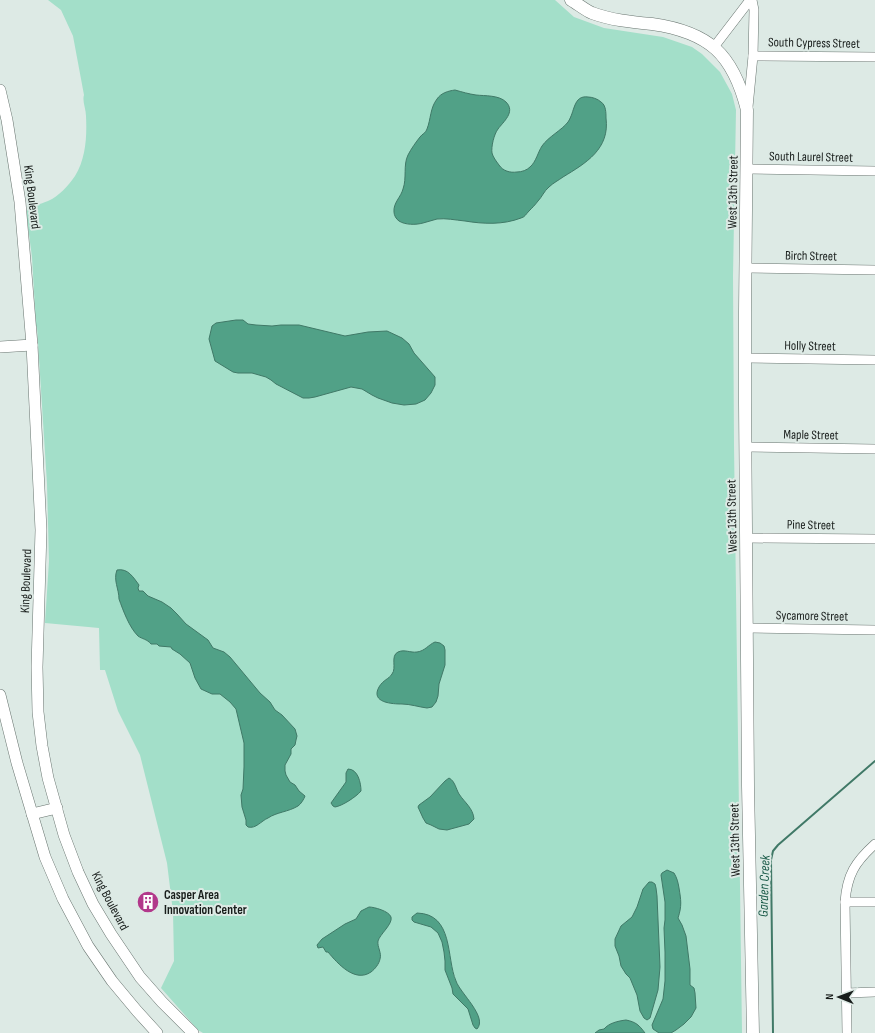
<svg xmlns="http://www.w3.org/2000/svg" width="875" height="1033" viewBox="0 0 875 1033" font-family="'Sofia Sans Condensed',sans-serif">
  <style>
    .green { fill: #a3dfc9 }
    .water { fill: #51a187; stroke: #407967 }
    .lines { fill: none; stroke-linecap: round; stroke-linejoin: round }
    .stream { stroke: #407967; stroke-width: 2 }
    .minor-casing { stroke: #697570; stroke-width: 10 }
    .tertiary-casing { stroke: #697570; stroke-width: 12 }
    .secondary-casing { stroke: #697570; stroke-width: 13 }
    .minor { stroke: #fff; stroke-width: 9 }
    .tertiary { stroke: #fff; stroke-width: 11 }
    .secondary { stroke: #fff; stroke-width: 12 }
    .labels { text-anchor: middle; dominant-baseline: central; stroke-width: 4; stroke-linejoin: round; paint-order: stroke }
    .street-label { font-size: 13px; fill: #181d1b; stroke: #ddeae5 }
    .poi-label { font-size: 13px; font-weight: bold; fill: #181d1b; stroke: #ddeae5; text-anchor: start }
    .water-label { font-size: 14px; font-style: italic; fill: #1b5b49; stroke: #ddeae5 }
  </style>
  <rect width="100%" height="100%" fill="#ddeae5"/>
  <path class="green" d="M48 0H555L574 17 604 28 663 37 692 47 702 54 720 72 732 94 736 110 733 276 734 445 742 1033H203L198 1030 161 988 174 961 173 912 167 863 140 755 118 711 105 670H100L99 628 45 623 49 561 47 484 37 327 36 326 32 257 26 212C30 206 41 204 48 201 59 196 68 186 75 176 86 158 87 136 86 116 86 109 82 101 84 95L73 36 61 10Z"/>
  <g class="water">
    <path d="M455 90C462 92 469 94 476 95 485 96 499 95 506 102 516 112 503 122 498 129 494 134 491 147 492 153 493 157 496 161 499 165 503 171 510 173 517 172 522 172 527 170 530 167 536 162 538 152 542 146 548 137 562 130 568 122 575 112 573 95 588 97 592 97 598 99 601 102 606 105 606 113 606 118 610 149 586 163 563 177 559 180 553 183 549 187 544 191 542 197 538 201 535 205 532 208 529 211 526 214 525 217 521 218 503 225 483 224 465 221 455 220 446 218 437 219 432 220 428 222 423 223 416 225 405 225 399 221 396 219 394 215 394 212 393 203 401 197 403 189 407 178 403 165 408 155 411 149 416 142 420 137 422 134 426 133 427 129 431 119 430 108 437 99 441 93 448 91 455 90Z"/>
    <path d="M236 320H243L248 324 256 325 272 326 281 325H299L345 336 368 332 387 331 402 338 409 344 414 353 435 377V385L431 393 425 400 416 404 404 405 392 403 378 398 372 395 362 389 351 387 315 397 309 398H303L276 384 271 380 266 377 252 373H238L233 372 215 361 209 339 212 326 216 323Z"/>
    <path d="M117 570C128 568 133 577 139 585L138 588 139 591H143L148 596 162 602 171 608 177 614 186 624 208 640 213 648 224 652 230 657 260 693 270 702 275 710 282 715 295 729 297 736 296 740 295 745 291 749V754L285 765V771L286 775 290 782 295 785 299 791 305 796C304 799 301 804 298 806 288 812 277 812 268 818 261 821 256 829 248 827L246 825V820L242 807 241 795 243 789 244 767V743L236 709 230 702 220 694H212L201 689 195 678 190 663 180 654 172 649 171 647 159 646 157 644H151C147 639 142 639 138 636 129 627 123 610 119 599 119 589 113 580 117 570Z"/>
    <path d="M435 642 440 643 444 646 445 650V665L439 684 438 696 436 702 432 707 427 708C419 707 410 704 402 704 393 704 370 703 379 687 383 680 389 679 392 674 397 668 390 656 398 652 405 649 410 653 417 652 425 651 428 645 435 642Z"/>
    <path d="M348 769C358 769 361 783 361 791 356 797 342 806 335 807L333 806 331 803 346 782V773Z"/>
    <path d="M449 778C455 781 456 789 459 794 465 803 473 808 474 819L469 824 447 830 439 829 431 825 426 823 423 818 418 807 419 805 430 797 445 781Z"/>
    <path d="M667 870 674 873C677 878 678 882 679 888 681 900 682 906 678 918L682 925 686 936 690 969V985L694 988 695 993 696 1008 691 1017 684 1024 676 1030 671 1033H659L653 1029 652 1025 663 999 665 981V952L664 928 665 920V902L661 875 662 873Z"/>
    <path d="M649 882H652L655 884 656 888 657 896 660 967 658 990 650 1018 647 1020 644 1018 640 1011 637 995 630 978 626 974 621 966 619 956 615 946V939L621 926 632 917 637 907 643 889Z"/>
    <path d="M369 907C374 907 389 911 391 917 393 924 380 934 378 941 377 947 382 953 380 959 379 964 375 969 371 972 355 983 338 964 328 952H326L323 947 318 948 317 945 322 939 345 924 356 919 361 911Z"/>
    <path d="M417 913C454 914 446 958 456 981 460 993 488 1017 477 1029L475 1028 473 1025 468 1009 453 994 452 988 445 970V961L444 952 442 942 438 933 431 927 414 922 412 920V917Z"/>
    <path d="M626 1020C636 1022 639 1025 645 1033H595L599 1030 604 1029C609 1023 618 1021 626 1020Z"/>
  </g>
  <g class="lines">
    <path class="stream" d="M773 1033 771 860 773 851 778 845 875 761"/>
    <g class="minor-casing">
      <g id="minor">
        <path d="M714 47 750 0"/>
        <path d="M753 56 875 57"/>
        <path d="M748 107 753 56 754 10 752 0"/>
        <path d="M747 169 875 171"/>
        <path d="M746 268 875 270"/>
        <path d="M745 358 875 360"/>
        <path d="M746 447 875 449"/>
        <path d="M746 538 875 539"/>
        <path d="M748 628 875 630"/>
        <path d="M845 902H875"/>
        <path d="M847 993 875 992"/>
        <path d="M847 1033 845 902C847 875 855 862 875 844"/>
      </g>
    </g>
    <g class="tertiary-casing">
      <g id="tertiary">
        <path d="M0 90 7 120 20 202 32 345 41 530 37 667 38 712 42 746 48 778 64 835 78 872 93 904 111 934 140 977 162 1002 193 1033"/>
        <path d="M0 347 32 345"/>
        <path d="M0 695 17 763 45 857 63 899 88 946 112 981 137 1011 157 1033"/>
        <path d="M32 814 57 808"/>
      </g>
    </g>
    <g class="secondary-casing">
      <path id="secondary" d="M571 0C578 4 585 10 592 13 611 20 631 22 652 24 709 32 733 54 747 110L745 312V403L748 786 753 1033"/>
    </g>
    <use href="#minor" class="minor"/>
    <use href="#tertiary" class="tertiary"/>
    <use href="#secondary" class="secondary"/>
  </g>
  <defs>
    <g id="building-disc" transform="scale(1.15)"><circle r="9.5" fill="#b2388b" stroke="#ddeae5"/><path d="M-4-6H4V6H1V3H-1V6H-4ZM-2.5-4.3h1.7v1.8h-1.7ZM.8-4.3h1.7v1.8H.8ZM-2.5-1h1.7V.8h-1.7ZM.8-1h1.7V.8H.8Z" fill="#fff"/></g>
  </defs>
  <g fill-rule="evenodd">
    <use href="#building-disc" x="148" y="902"/>
  </g>
  <g class="labels">
    <g class="street-label">
      <text transform="translate(814 43) rotate(1)">South Cypress Street</text>
      <text transform="translate(811 157) rotate(1)">South Laurel Street</text>
      <text transform="translate(733 192) rotate(-89)">West 13th Street</text>
      <text transform="translate(32 197) rotate(83)">King Boulevard</text>
      <text transform="translate(811 256) rotate(1)">Birch Street</text>
      <text transform="translate(810 346) rotate(1)">Holly Street</text>
      <text transform="translate(811 435) rotate(1)">Maple Street</text>
      <text transform="translate(732 516) rotate(-91)">West 13th Street</text>
      <text transform="translate(811 525) rotate(1)">Pine Street</text>
      <text transform="translate(26 581) rotate(-88)">King Boulevard</text>
      <text transform="translate(812 616) rotate(1)">Sycamore Street</text>
      <text transform="translate(735 840) rotate(-91)">West 13th Street</text>
      <text transform="translate(110 901) rotate(62)">King Boulevard</text>
    </g>
    <g class="poi-label">
      <text x="164" y="895">Casper Area<tspan x="164" dy="15">Innovation Center</tspan></text>
    </g>
    <g class="water-label">
      <text transform="translate(764 886) rotate(-88)">Garden Creek</text>
    </g>
  </g>
  <g transform="translate(839 997) rotate(271)" stroke="#ddeae5" stroke-width="3" paint-order="stroke">
  <path d="M0-3L7 15L0 10L-7 15Z" fill="#181d1b"/>
  <text y="-6" font-size="11" font-weight="bold" text-anchor="middle" fill="#181d1b">N</text>
  </g>
</svg>
